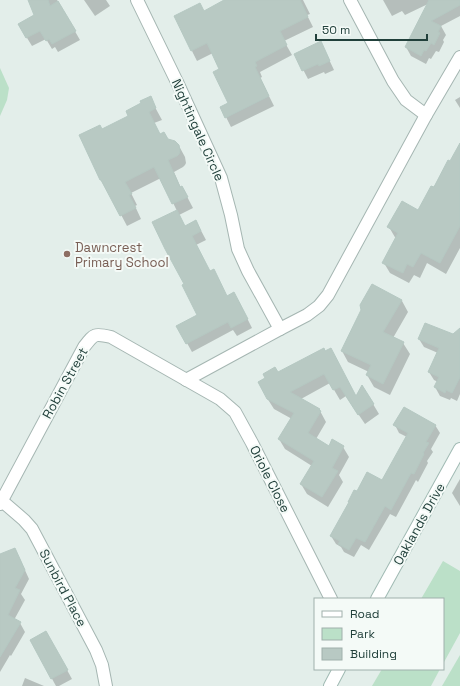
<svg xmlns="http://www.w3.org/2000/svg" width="460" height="686" viewBox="0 0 460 686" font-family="'Space Grotesk',sans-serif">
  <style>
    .green { fill: #bbe0c8 }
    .shadow { fill: #0003 }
    .building { fill: #b8c9c3; stroke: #b5c8c2 }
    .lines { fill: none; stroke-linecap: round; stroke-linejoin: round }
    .street-casing { stroke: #a5b6b2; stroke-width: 14 }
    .secondary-casing { stroke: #a0bab3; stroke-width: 14 }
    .street { stroke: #fff; stroke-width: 12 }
    .secondary { stroke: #fff; stroke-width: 12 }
    .education-dot { fill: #8d6e63; stroke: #f4faf7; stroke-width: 1.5 }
    .labels { text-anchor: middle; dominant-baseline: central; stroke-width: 4; stroke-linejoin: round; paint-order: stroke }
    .street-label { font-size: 13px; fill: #21403b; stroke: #f4faf7 }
    .education-label { font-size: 13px; fill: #785e54; stroke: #f4faf7; text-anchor: start }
  </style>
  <rect width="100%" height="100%" fill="#e3eeea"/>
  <g class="green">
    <path d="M0 68 9 88 7 100 0 116Z"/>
    <path d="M443 561 460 571V633L443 664V599H421Z"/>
    <path d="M460 655V686H442Z"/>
    <path d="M382 669H440L431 686H372Z"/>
  </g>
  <g class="shadow">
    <path d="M30 0H57L80 40 58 52 55 47 52 49 46 39 32 46 19 25 36 15Z"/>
    <path d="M84 0H106L110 6 95 16Z"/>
    <path d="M226 0H303L310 14 307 15 313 27 284 41 292 55 260 72 262 77 260 78 274 106 231 127 226 117 229 104 220 69 213 53 197 61 192 51 204 12Z"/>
    <path d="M383 0H460V16L441 26 446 35 443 40 444 42 439 52 436 51 431 59 429 58 426 64 411 56 406 47 428 4 405 15 402 11 392 16Z"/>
    <path d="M325 51 334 70 325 74 324 72 308 79 295 54Z"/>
    <path d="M460 97V108L455 100Z"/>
    <path d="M150 98 162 120 154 123 160 135 168 140 179 146 185 157 186 163 185 165 183 167 174 172 181 188 182 187 193 208 179 215 185 227 196 221 206 240 196 245 210 272 227 297 239 302 252 328 237 336 233 330 192 352 178 327 199 315 186 285 177 211 161 178 131 193 137 205 135 206 141 219 127 226 108 190 107 191 101 180 102 130 130 116 142 103Z"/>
    <path d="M460 153V248L446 274 427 263 420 278 414 275 409 283 390 273 384 263 396 239 389 227 418 211 450 162Z"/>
    <path d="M372 286 402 301 408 312 393 338 403 343 410 354 390 395 374 387 367 375 369 372 348 362 342 351 362 310Z"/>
    <path d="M460 329V394L457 401 451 398 450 400 440 396 435 387 438 382 434 380 429 372 438 353 424 347 419 339 453 335Z"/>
    <path d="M324 350 357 398 373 404 379 414 365 424 346 396 340 400 330 383 301 399 319 409 326 422 316 439 329 447H343L349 457 339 475 343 482 328 507 307 494 301 484 312 466 285 449 279 439 292 419 274 409 267 398 278 374Z"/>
    <path d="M395 425H435L440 433 431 449 433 452 427 461 428 463 418 482 416 480 396 517 390 514 369 550 361 545 354 557 344 552 341 547 336 544 331 536 358 492 383 481 407 437 399 433Z"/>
    <path d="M460 479V506L452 493Z"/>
    <path d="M0 556 19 557 29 579 21 594 25 600 14 620 20 623 25 632 11 656 10 655 0 672Z"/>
    <path d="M46 632 72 679 59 686H56L31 641Z"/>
    <path d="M25 678 44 686H22Z"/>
  </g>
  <g class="building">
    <path d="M28 0H48L50 6 58 1 76 31 52 44 49 39 46 41 40 31 26 38 18 24 34 15Z"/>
    <path d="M224 0H300L308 17 280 31 287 45 255 62 257 66 255 67 269 96 225 118 220 107 228 103 213 72 219 69 207 43 191 51 174 16 200 3 204 11Z"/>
    <path d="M429 0H460V5L431 21 441 26 438 32 440 33 434 45 431 43 426 51 424 50 421 56 405 47Z"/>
    <path d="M321 41 330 61 319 66 318 64 302 71 294 54Z"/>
    <path d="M151 96 156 108 149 112 160 134 164 132 168 139 175 141 179 145 180 151 179 154 177 156 168 160 180 187 182 186 188 197 172 204 154 167 125 182 132 194 129 195 136 208 120 216 101 180H100L79 135 100 125 102 129 128 116 126 111 141 103 140 101Z"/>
    <path d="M460 143V226L440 263 421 253 413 267 407 264 403 273 382 263 398 233 387 227 402 201 418 210 431 186 434 187 448 160 450 161Z"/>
    <path d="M177 210 185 226 196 220 201 231 192 236 210 271 214 269 227 296 234 292 248 319 231 328 228 322 186 344 176 326 197 315 182 285 184 284 165 249 152 222Z"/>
    <path d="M372 284 402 300 383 332 404 342 383 384 366 375 371 365 341 351 361 310 360 305Z"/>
    <path d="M425 323 453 334 460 328V377L452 393 446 390 445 393 434 387 439 377 428 372 439 348 418 339Z"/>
    <path d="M324 348 325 351 331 348 356 396 362 385 374 404 358 415 340 387 333 390 324 374 290 392 320 409 319 410 321 411 308 433 329 446 332 439 344 446 332 468 338 471 322 497 300 484 314 461 278 439 294 413 267 399 258 382 265 378 263 374 275 367 278 372Z"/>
    <path d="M404 407 436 425 426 442 429 443 423 453 424 454 414 474 411 473 391 510 385 506 365 542 356 538 349 550 338 544 340 541 330 536 349 502H348L354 490 357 491 367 472 382 480 408 433 393 425Z"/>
    <path d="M15 548 25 570 15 588 20 590 8 615 21 622 0 657V554Z"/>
    <path d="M46 631 68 670 51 679 30 640Z"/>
  </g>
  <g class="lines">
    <g class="street-casing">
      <g id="street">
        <path d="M137 0 177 82 221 178 231 215 238 249 248 271 280 329"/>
        <path d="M350 0 393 81 406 100 426 115"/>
        <path d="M186 380 280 329 307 315 319 306 328 295 426 115 460 57"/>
        <path d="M2 501 24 520 32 529 96 650 102 665 106 686"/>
        <path d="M0 504 84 347C94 334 94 333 111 337L220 399 235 412 252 443 331 599"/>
      </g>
    </g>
    <g class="secondary-casing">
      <g id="secondary">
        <path d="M377 599 460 449"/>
        <path d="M330 686 339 669"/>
      </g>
    </g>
    <use href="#street" class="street"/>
    <use href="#secondary" class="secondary"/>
  </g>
  <circle class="education-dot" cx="67" cy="254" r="4"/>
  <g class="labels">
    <g class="street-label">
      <text transform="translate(198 130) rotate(66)">Nightingale Circle</text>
      <text transform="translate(65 383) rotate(-61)">Robin Street</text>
      <text transform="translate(270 479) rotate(63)">Oriole Close</text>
      <text transform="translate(419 524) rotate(-61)">Oaklands Drive</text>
      <text transform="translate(63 588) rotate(62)">Sunbird Place</text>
    </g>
    <g class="education-label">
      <text x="75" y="247">Dawncrest<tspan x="75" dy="15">Primary School</tspan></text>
    </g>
  </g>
  <rect x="314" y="598" width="130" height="72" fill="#f4faf7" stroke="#a0b0ac"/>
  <rect x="322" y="611" width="20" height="6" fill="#ffffff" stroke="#a0b0ac"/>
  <text x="350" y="618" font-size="12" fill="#21403b">Road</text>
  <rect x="322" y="628" width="20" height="12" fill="#bbe0c8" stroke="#a0b0ac"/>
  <text x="350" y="638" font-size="12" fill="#21403b">Park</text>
  <rect x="322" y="648" width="20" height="12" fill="#b8c9c3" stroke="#a0b0ac"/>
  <text x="350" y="658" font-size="12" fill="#21403b">Building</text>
  <path d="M316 34v6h111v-6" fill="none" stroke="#21403b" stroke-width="2"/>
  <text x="322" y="34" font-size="12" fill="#21403b" stroke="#f4faf7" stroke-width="3" paint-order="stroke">50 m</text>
</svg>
